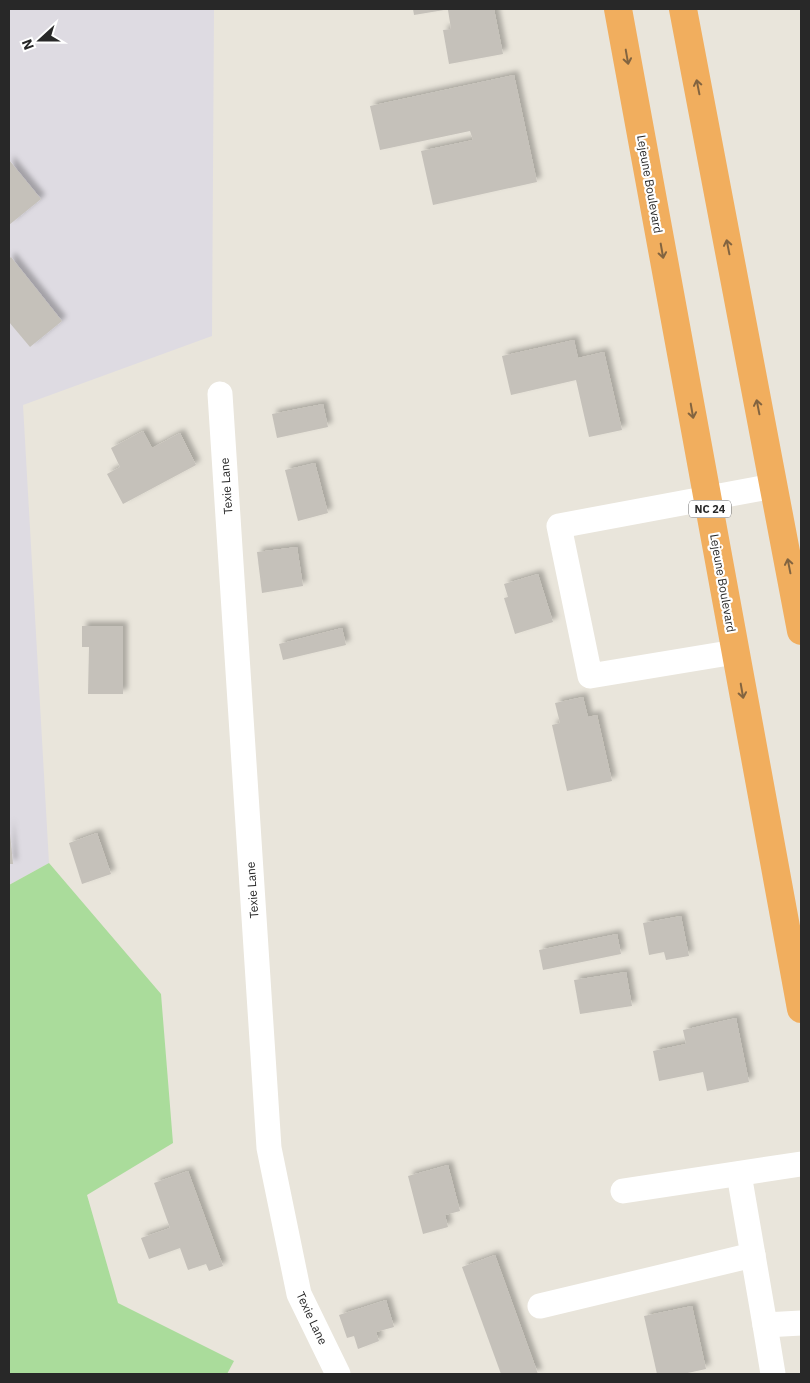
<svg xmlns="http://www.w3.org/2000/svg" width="810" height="1383" viewBox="0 0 810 1383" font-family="'IBM Plex Sans',sans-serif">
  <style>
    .industrial { fill: #dedbe2 }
    .green { fill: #aadc9b }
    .building { fill: #c5c1ba; filter: url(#shadow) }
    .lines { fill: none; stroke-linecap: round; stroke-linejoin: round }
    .minor { stroke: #fff; stroke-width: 25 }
    .highway { stroke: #f1ae5e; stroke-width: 28 }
    .oneway { stroke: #826440 }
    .labels { text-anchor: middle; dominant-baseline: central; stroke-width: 4.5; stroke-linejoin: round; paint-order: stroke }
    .shield { fill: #fff; stroke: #686868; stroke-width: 1 }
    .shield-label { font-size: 11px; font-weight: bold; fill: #282828 }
    .street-label { font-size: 12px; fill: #282828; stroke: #fff }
  </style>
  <defs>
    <filter id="shadow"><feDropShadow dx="4.5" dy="-4.5" stdDeviation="2.5" flood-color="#0004"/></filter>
  </defs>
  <rect width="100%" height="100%" fill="#e9e5db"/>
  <path class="industrial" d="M9 9H214L212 336 23 405 49 863 9 885Z"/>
  <path class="green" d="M49 863 161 994 173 1143 87 1195 118 1303 234 1361 227 1374H9V885Z"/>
  <g class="building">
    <path d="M413 9H444V10L414 15Z"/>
    <path d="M455 9H494L503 54 449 64 443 30 451 29 448 10Z"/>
    <path d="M514 75 537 182 433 205 421 151 473 140 470 131 380 150 370 106Z"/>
    <path d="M9 160 41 199 9 225Z"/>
    <path d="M11 257 62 321 30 347 9 322V259Z"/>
    <path d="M574 340 578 358 604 352 622 430 589 437 576 380 511 395 502 356Z"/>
    <path d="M323 404 328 427 277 438 272 414Z"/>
    <path d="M143 431 152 448 180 433 196 465 123 504 107 474 120 467 111 448Z"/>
    <path d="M315 463 328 513 298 521 285 470Z"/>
    <path d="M297 547 303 586 262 593 257 552Z"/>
    <path d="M538 574 553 622 515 634 504 598 508 597 504 584Z"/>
    <path d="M82 626H123V694H88L89 647H82Z"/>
    <path d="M342 628 346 645 283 660 279 644Z"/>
    <path d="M583 697 588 717 597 715 612 781 567 791 552 725 560 723 555 703Z"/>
    <path d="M9 823 13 864H9Z"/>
    <path d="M97 833 111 874 82 884 69 843Z"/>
    <path d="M681 916 689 956 666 960 664 952 649 955 643 923Z"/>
    <path d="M617 934 621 954 543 970 539 950Z"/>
    <path d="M626 972 632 1006 580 1014 574 980Z"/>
    <path d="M736 1018 749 1082 707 1091 703 1072 659 1081 653 1051 686 1044 683 1030Z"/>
    <path d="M448 1165 460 1211 445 1215 448 1227 423 1234 408 1176Z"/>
    <path d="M188 1171 223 1266 209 1271 206 1264 188 1270 180 1248 149 1259 141 1238 170 1228 154 1183Z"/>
    <path d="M495 1255 538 1374H501L462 1267Z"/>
    <path d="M386 1300 394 1327 376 1332 379 1341 358 1349 354 1336 347 1338 339 1315Z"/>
    <path d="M692 1306 706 1369 683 1374H657L644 1316Z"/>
  </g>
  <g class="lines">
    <g class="minor">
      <path d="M220 394 269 1148 299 1294 338 1374"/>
      <path d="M735 652 590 676 559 526 773 486"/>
      <path d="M739 1174 765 1325 801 1323"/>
      <path d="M623 1191 801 1164"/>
      <path d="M540 1306 753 1255"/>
      <path d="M765 1325 773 1374"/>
    </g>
    <g class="highway">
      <path d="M618 9 801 1009"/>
      <path d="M683 9 801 631"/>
    </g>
  </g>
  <defs><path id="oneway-shaft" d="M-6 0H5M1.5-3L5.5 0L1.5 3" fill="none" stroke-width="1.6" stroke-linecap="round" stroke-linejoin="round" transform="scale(1.25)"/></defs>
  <g class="oneway">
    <use href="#oneway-shaft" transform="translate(627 57) rotate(80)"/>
    <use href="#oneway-shaft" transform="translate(698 87) rotate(-101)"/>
    <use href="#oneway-shaft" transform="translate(728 247) rotate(-101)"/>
    <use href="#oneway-shaft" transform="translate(662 251) rotate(80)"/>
    <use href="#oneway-shaft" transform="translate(758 407) rotate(-101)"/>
    <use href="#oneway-shaft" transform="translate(692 411) rotate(80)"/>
    <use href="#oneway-shaft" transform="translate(789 566) rotate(-101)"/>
    <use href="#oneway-shaft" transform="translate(742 691) rotate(80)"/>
  </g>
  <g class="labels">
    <rect class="shield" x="689" y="500.5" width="42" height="17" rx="4"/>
    <g class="shield-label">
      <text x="710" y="509">NC 24</text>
    </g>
    <g class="street-label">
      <text transform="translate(650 184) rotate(80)">Lejeune Boulevard</text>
      <text transform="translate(226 486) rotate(-94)">Texie Lane</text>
      <text transform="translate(723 583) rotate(80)">Lejeune Boulevard</text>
      <text transform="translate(252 890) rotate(-94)">Texie Lane</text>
      <text transform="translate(312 1318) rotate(65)">Texie Lane</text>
    </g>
  </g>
  <rect width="810" height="1383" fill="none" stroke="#282828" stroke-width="20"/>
  <g transform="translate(40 40) rotate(249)" stroke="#ffffff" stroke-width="4" paint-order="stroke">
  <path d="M0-4L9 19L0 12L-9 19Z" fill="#282828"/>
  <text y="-8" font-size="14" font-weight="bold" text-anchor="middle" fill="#282828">N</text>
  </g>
</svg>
